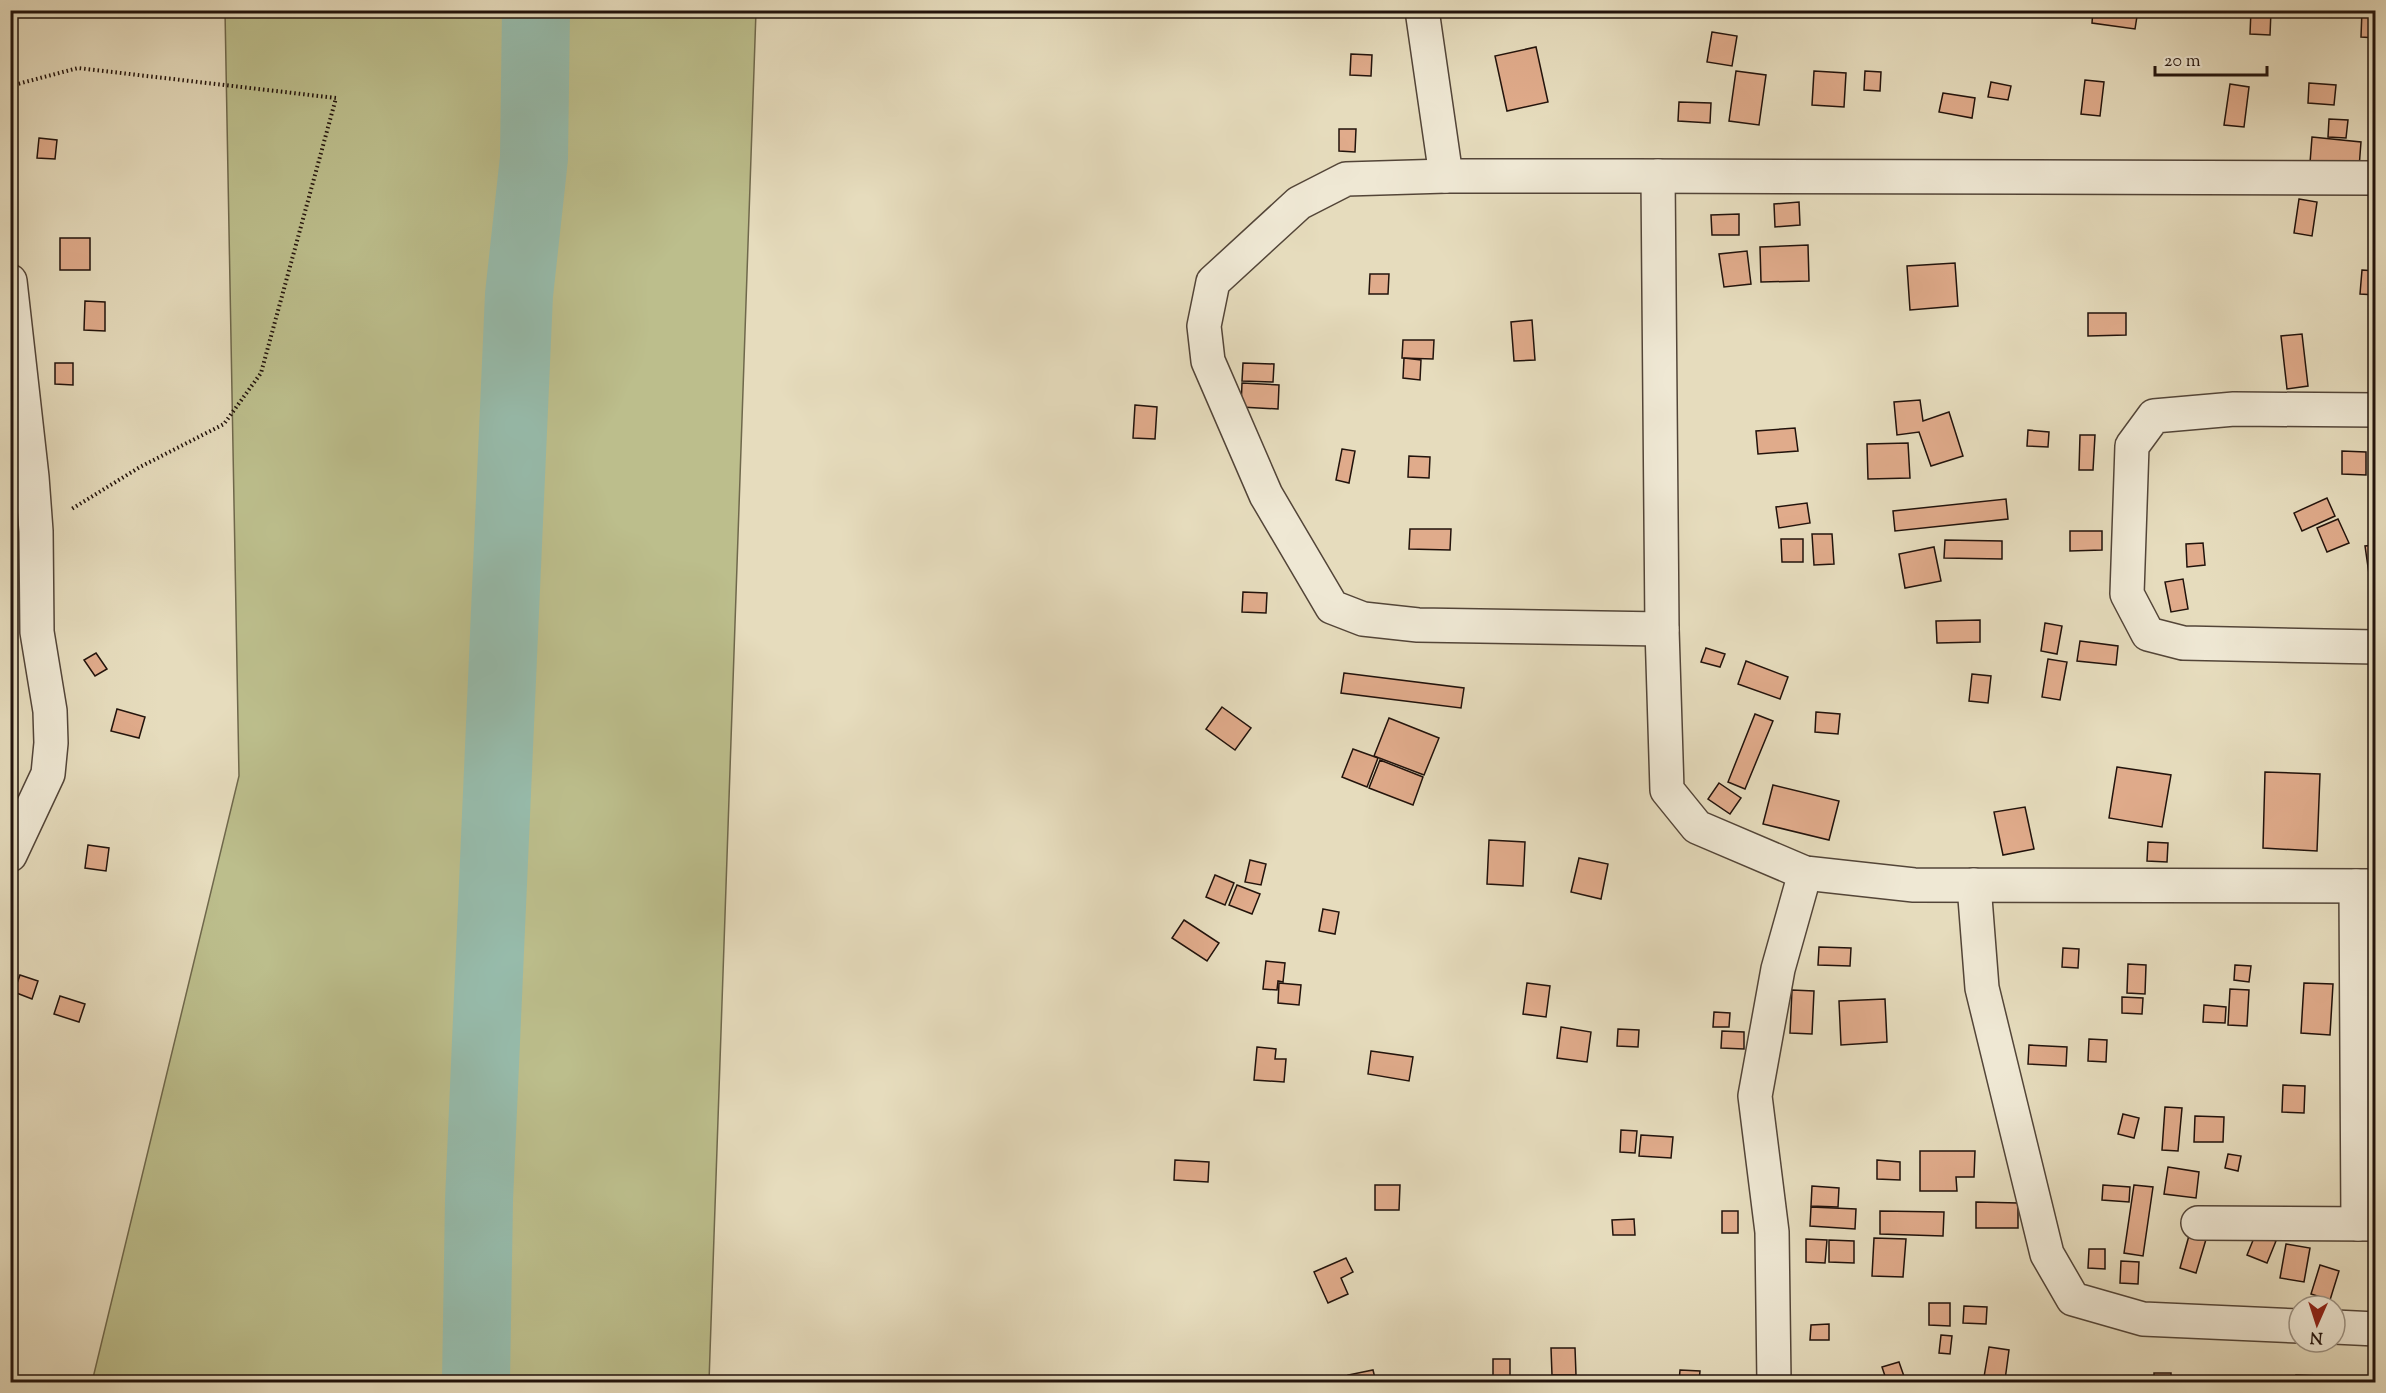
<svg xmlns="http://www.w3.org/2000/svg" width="2386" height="1393" viewBox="0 0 2386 1393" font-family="'Sorts Mill Goudy',serif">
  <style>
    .green { fill: #bcbe8c; stroke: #6f684c; stroke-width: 1.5 }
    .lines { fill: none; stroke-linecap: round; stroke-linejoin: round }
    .river { stroke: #97bcac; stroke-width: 68 }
    .building { fill: #e0ab8b; stroke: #22130c; stroke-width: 1.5 }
    .minor-casing { stroke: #534538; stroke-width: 36 }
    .path { stroke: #22130c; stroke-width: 4; stroke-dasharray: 1.5 3; stroke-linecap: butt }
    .minor { stroke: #efe8d4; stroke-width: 33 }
  </style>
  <rect width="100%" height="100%" fill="#e6dcbd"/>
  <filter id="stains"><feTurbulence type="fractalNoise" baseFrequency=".00333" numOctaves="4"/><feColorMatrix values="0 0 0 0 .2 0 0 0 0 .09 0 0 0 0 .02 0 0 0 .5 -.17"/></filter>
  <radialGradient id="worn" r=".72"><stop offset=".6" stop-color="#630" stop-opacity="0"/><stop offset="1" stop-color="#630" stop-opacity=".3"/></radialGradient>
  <path class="green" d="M225 11H756L709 1382H92L239 776Z"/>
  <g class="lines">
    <path class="river" d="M476 1382 479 1200 519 295 534 158 536 10"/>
  </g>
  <g class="building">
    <path d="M2093 10H2138L2135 29 2092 23Z"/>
    <path d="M2251 10 2271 11 2270 35 2250 34Z"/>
    <path d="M2362 10H2376V38L2361 37Z"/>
    <path d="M1712 32 1737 36 1732 66 1707 62Z"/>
    <path d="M1536 47 1548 102 1507 111 1495 56Z"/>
    <path d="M1351 54 1372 55 1371 76 1350 75Z"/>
    <path d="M1736 71 1766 75 1759 125 1729 121Z"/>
    <path d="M1814 71 1846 73 1844 107 1812 105Z"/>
    <path d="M1865 71 1881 72 1880 91 1864 90Z"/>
    <path d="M2085 80 2104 82 2100 116 2081 114Z"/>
    <path d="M1991 82 2011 86 2008 100 1988 97Z"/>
    <path d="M2309 83 2336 85 2334 105 2308 103Z"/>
    <path d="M2230 84 2249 87 2244 127 2224 125Z"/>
    <path d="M1943 93 1975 98 1972 118 1939 112Z"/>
    <path d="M1679 102 1711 103 1710 123 1678 121Z"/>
    <path d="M2329 119 2348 120 2346 138 2328 137Z"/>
    <path d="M1339 129H1356L1355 152 1339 151Z"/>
    <path d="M2312 137 2361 142 2359 168 2310 163Z"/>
    <path d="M39 138 57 140 55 159 37 158Z"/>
    <path d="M2299 199 2317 202 2312 236 2294 233Z"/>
    <path d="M1799 202 1800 225 1775 227 1774 204Z"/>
    <path d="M1739 214V235H1712L1711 215Z"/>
    <rect x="60" y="238" width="30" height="32"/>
    <path d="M1808 245 1809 281 1761 282 1760 247Z"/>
    <path d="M1747 251 1751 284 1724 287 1719 254Z"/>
    <path d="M1955 263 1958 306 1910 310 1907 266Z"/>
    <path d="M2362 270 2376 271V295L2360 294Z"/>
    <path d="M1370 274H1389L1388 294H1369Z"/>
    <path d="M85 301 105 302V331L84 330Z"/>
    <path d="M2088 313H2126V335L2088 336Z"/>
    <path d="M1532 320 1535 360 1514 361 1511 322Z"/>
    <path d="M2302 334 2308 386 2287 389 2281 336Z"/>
    <path d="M1403 340H1434L1433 359 1402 358Z"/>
    <path d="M1404 358 1421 360 1420 380 1403 378Z"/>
    <path d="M55 363H73V385L55 384Z"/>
    <path d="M1243 363 1274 364 1273 382 1242 381Z"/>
    <path d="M1242 383 1279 385 1278 409 1241 407Z"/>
    <path d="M1920 400 1923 421 1949 412 1963 456 1931 466 1919 432 1897 435 1894 402Z"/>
    <path d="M1135 405 1157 407 1155 439 1133 438Z"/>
    <path d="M1795 428 1798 451 1758 454 1756 431Z"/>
    <path d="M2028 430 2049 432 2048 447 2027 446Z"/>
    <path d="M2080 435H2095L2093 470H2079Z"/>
    <path d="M1908 443 1910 478 1868 479 1867 444Z"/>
    <path d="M1342 449 1355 451 1349 483 1336 480Z"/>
    <path d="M2342 451 2366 452V475L2342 474Z"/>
    <path d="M1409 456 1430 457 1429 478 1408 477Z"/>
    <path d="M22 491V521H10V492Z"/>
    <path d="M2327 498 2335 516 2302 531 2294 513Z"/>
    <path d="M2006 499 2008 519 1895 531 1893 511Z"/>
    <path d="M1807 503 1810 523 1779 528 1776 507Z"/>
    <path d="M2338 519 2349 543 2327 552 2317 528Z"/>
    <path d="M1410 529H1451L1450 550 1409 549Z"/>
    <path d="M2070 531H2102V550L2070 551Z"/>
    <path d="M1812 534H1832L1834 564 1814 565Z"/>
    <path d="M1781 539H1803V562H1782Z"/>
    <path d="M1945 540 2002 541V559L1944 558Z"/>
    <path d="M2203 543 2205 565 2187 567 2186 544Z"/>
    <path d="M2376 545V573L2369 574 2365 546Z"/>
    <path d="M1934 547 1941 581 1905 588 1899 554Z"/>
    <path d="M2183 579 2188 609 2171 612 2165 582Z"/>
    <path d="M1243 592 1267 593 1266 613 1242 612Z"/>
    <path d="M1980 620V642L1937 643 1936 621Z"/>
    <path d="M2045 623 2062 626 2057 654 2041 651Z"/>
    <path d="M2080 641 2118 646 2116 665 2077 661Z"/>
    <path d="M1706 648 1725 654 1720 667 1701 662Z"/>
    <path d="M96 653 107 669 95 676 84 660Z"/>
    <path d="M2048 659 2067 662 2060 700 2042 697Z"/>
    <path d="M1746 661 1788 677 1780 699 1738 684Z"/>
    <path d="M1344 673 1464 688 1461 708 1341 693Z"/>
    <path d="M1972 674 1991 676 1988 703 1969 701Z"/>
    <path d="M1222 707 1251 728 1235 750 1206 729Z"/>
    <path d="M117 709 145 717 139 738 111 731Z"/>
    <path d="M1816 712 1840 714 1838 734 1815 732Z"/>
    <path d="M1755 714 1773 721 1745 789 1728 782Z"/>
    <path d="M1389 718 1439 738 1424 775 1374 756Z"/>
    <path d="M1353 749 1378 758 1367 787 1342 777Z"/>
    <path d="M1380 760 1423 777 1413 805 1369 788Z"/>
    <path d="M2117 767 2171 775 2162 827 2109 818Z"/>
    <path d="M2265 772 2320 774 2317 851 2263 848Z"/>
    <path d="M1719 783 1741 798 1730 814 1708 799Z"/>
    <path d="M1773 785 1839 801 1829 840 1763 824Z"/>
    <path d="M2025 807 2034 849 2003 855 1994 812Z"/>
    <path d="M1489 840 1525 842 1523 886 1487 884Z"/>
    <path d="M2148 842 2168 843 2167 862 2147 861Z"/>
    <path d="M88 845 109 848 106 871 85 868Z"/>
    <path d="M1579 858 1608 864 1601 899 1571 892Z"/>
    <path d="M1250 860 1266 864 1261 885 1245 882Z"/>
    <path d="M1215 875 1234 883 1225 905 1206 897Z"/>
    <path d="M1237 885 1260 894 1252 914 1229 905Z"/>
    <path d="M1323 909 1339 912 1335 934 1319 931Z"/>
    <path d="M1184 920 1219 943 1207 961 1172 938Z"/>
    <path d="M1819 947 1851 948 1850 966 1818 965Z"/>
    <path d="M2063 948 2079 949 2078 968 2062 967Z"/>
    <path d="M1266 961 1285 963 1283 982 1278 981 1277 990 1263 989Z"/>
    <path d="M2128 964 2146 965 2145 994 2127 993Z"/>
    <path d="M2235 965 2251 966 2249 982 2234 980Z"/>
    <path d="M2372 966H2376V995H2371Z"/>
    <path d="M20 975 38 981 32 999 14 992Z"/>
    <path d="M1279 983 1301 985 1299 1005 1278 1003Z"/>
    <path d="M1527 983 1550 986 1546 1017 1523 1014Z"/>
    <path d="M2304 983 2333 984 2330 1035 2301 1033Z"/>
    <path d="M2230 989 2249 990 2247 1026 2228 1025Z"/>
    <path d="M1792 990 1814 991 1812 1034 1790 1033Z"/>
    <path d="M60 996 85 1004 79 1022 54 1014Z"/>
    <path d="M2122 997 2143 998 2142 1014 2122 1013Z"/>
    <path d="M1885 999 1887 1042 1841 1045 1839 1001Z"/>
    <path d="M2204 1005 2226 1007 2225 1023 2203 1022Z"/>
    <path d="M1714 1012 1730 1013 1729 1027H1713Z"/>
    <path d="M1561 1027 1591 1032 1587 1062 1557 1058Z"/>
    <path d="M1618 1029 1639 1030 1638 1047 1617 1046Z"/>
    <path d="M1722 1031 1744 1032V1049L1721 1048Z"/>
    <path d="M2089 1039 2107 1040 2106 1062 2088 1061Z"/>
    <path d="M2029 1045 2067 1047 2066 1066 2028 1064Z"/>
    <path d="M1257 1047 1276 1049 1275 1059H1286L1284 1082 1254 1080Z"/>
    <path d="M1371 1051 1413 1057 1409 1081 1368 1074Z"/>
    <path d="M2283 1085 2305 1086 2304 1113 2282 1112Z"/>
    <path d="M2165 1107 2182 1108 2178 1151 2162 1150Z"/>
    <path d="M2123 1114 2139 1118 2134 1138 2118 1134Z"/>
    <path d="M2195 1116 2224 1117 2223 1142H2194Z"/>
    <path d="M1621 1130 1637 1131 1635 1153 1620 1152Z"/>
    <path d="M1641 1135 1673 1137 1671 1158 1639 1156Z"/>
    <path d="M1920 1151H1975L1974 1177H1956L1957 1191H1920Z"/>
    <path d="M2228 1154 2241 1156 2238 1171 2225 1168Z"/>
    <path d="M1175 1160 1209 1162 1208 1182 1174 1180Z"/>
    <path d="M1877 1160 1900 1162V1180L1877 1179Z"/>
    <path d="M2168 1167 2199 1172 2196 1198 2164 1194Z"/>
    <path d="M1375 1185H1400L1399 1210H1375Z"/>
    <path d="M2103 1185 2130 1187 2129 1202 2102 1200Z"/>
    <path d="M2134 1185 2153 1187 2143 1256 2124 1253Z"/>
    <path d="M1812 1186 1839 1188 1838 1207 1811 1206Z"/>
    <path d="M1976 1202 2018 1203V1228H1976Z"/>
    <path d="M1811 1207 1856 1209 1855 1229 1810 1226Z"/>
    <rect x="1722" y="1211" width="16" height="22"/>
    <path d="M1880 1211 1944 1212 1943 1236 1880 1234Z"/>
    <path d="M1634 1219 1635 1235H1613L1612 1220Z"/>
    <path d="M2190 1232 2207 1236 2196 1273 2180 1268Z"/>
    <path d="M2256 1233 2276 1241 2267 1263 2247 1255Z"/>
    <path d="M1874 1238 1906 1239 1903 1277 1872 1276Z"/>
    <path d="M1806 1239 1827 1240 1825 1263 1806 1262Z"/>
    <path d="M1829 1240 1854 1241V1263L1829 1262Z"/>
    <path d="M2286 1244 2310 1248 2304 1282 2280 1278Z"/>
    <path d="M2089 1249H2105V1269L2088 1268Z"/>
    <path d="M1346 1258 1353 1272 1341 1278 1348 1294 1328 1303 1314 1272Z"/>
    <path d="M2121 1261 2139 1262 2138 1284 2120 1283Z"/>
    <path d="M2320 1265 2339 1271 2330 1300 2311 1294Z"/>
    <path d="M1929 1303H1950V1326L1929 1325Z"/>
    <path d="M1964 1306 1987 1307 1986 1324 1963 1323Z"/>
    <path d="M1829 1324V1340H1810L1811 1325Z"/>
    <path d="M1941 1335 1952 1336 1950 1354 1939 1353Z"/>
    <path d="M1989 1347 2009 1350 2005 1380 1984 1377Z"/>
    <path d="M1551 1348H1575L1576 1375H1552Z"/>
    <path d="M1493 1359H1510V1381L1493 1382Z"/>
    <path d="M1899 1362 1906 1382H1887L1882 1367Z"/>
    <path d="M1373 1370 1376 1382H1349L1348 1375Z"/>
    <path d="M1680 1370 1700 1371 1699 1382H1679Z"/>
    <rect x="2154" y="1373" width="17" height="9"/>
    <path d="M2296 1375 2319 1376V1382H2296Z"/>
  </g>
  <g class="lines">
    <g class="minor-casing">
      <g id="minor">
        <path d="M1422 10 1446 176"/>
        <path d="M1658 176 1662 629 1667 790 1697 827 1805 873 1914 885 2376 886"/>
        <path d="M10 281 32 477 36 531 37 632 50 711 51 743 48 774 10 855"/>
        <path d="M2376 410 2234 409 2154 416 2132 446 2127 594 2148 634 2183 643 2376 647"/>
        <path d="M1662 629 1418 625 1363 619 1332 607 1266 495 1208 361 1204 326 1213 282 1299 203 1346 179 1446 176H1634L2376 178"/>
        <path d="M1974 885 1982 988 2047 1254 2073 1299 2143 1319 2299 1326"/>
        <path d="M2356 886 2358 1224"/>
        <path d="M2198 1223 2376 1224"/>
        <path d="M2335 1327 2376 1329"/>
        <path d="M1774 1382 1772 1232 1755 1096 1778 969 1805 873"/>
      </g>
    </g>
    <path class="path" d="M10 86 78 68 336 98 261 373 224 424 140 467 70 510"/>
    <use href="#minor" class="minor"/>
  </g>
  <rect width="2386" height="1393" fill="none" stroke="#e6dcbd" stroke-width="36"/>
  <rect x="12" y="12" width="2362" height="1369" fill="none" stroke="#22130c" stroke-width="3"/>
  <rect x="18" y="18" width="2350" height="1357" fill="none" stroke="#22130c" stroke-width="1.5"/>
  <g transform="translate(2317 1324) rotate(183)"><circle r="28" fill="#efe8d4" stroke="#9d9384" stroke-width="1.5"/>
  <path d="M0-4.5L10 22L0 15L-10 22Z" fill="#8f2418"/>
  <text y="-9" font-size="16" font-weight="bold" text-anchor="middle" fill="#22130c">N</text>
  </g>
  <path d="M2155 66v9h112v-9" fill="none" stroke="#22130c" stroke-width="3"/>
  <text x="2164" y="66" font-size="18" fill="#22130c" stroke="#efe8d4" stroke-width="4.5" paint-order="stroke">20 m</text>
  <rect width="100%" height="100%" filter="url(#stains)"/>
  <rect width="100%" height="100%" fill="url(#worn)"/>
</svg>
